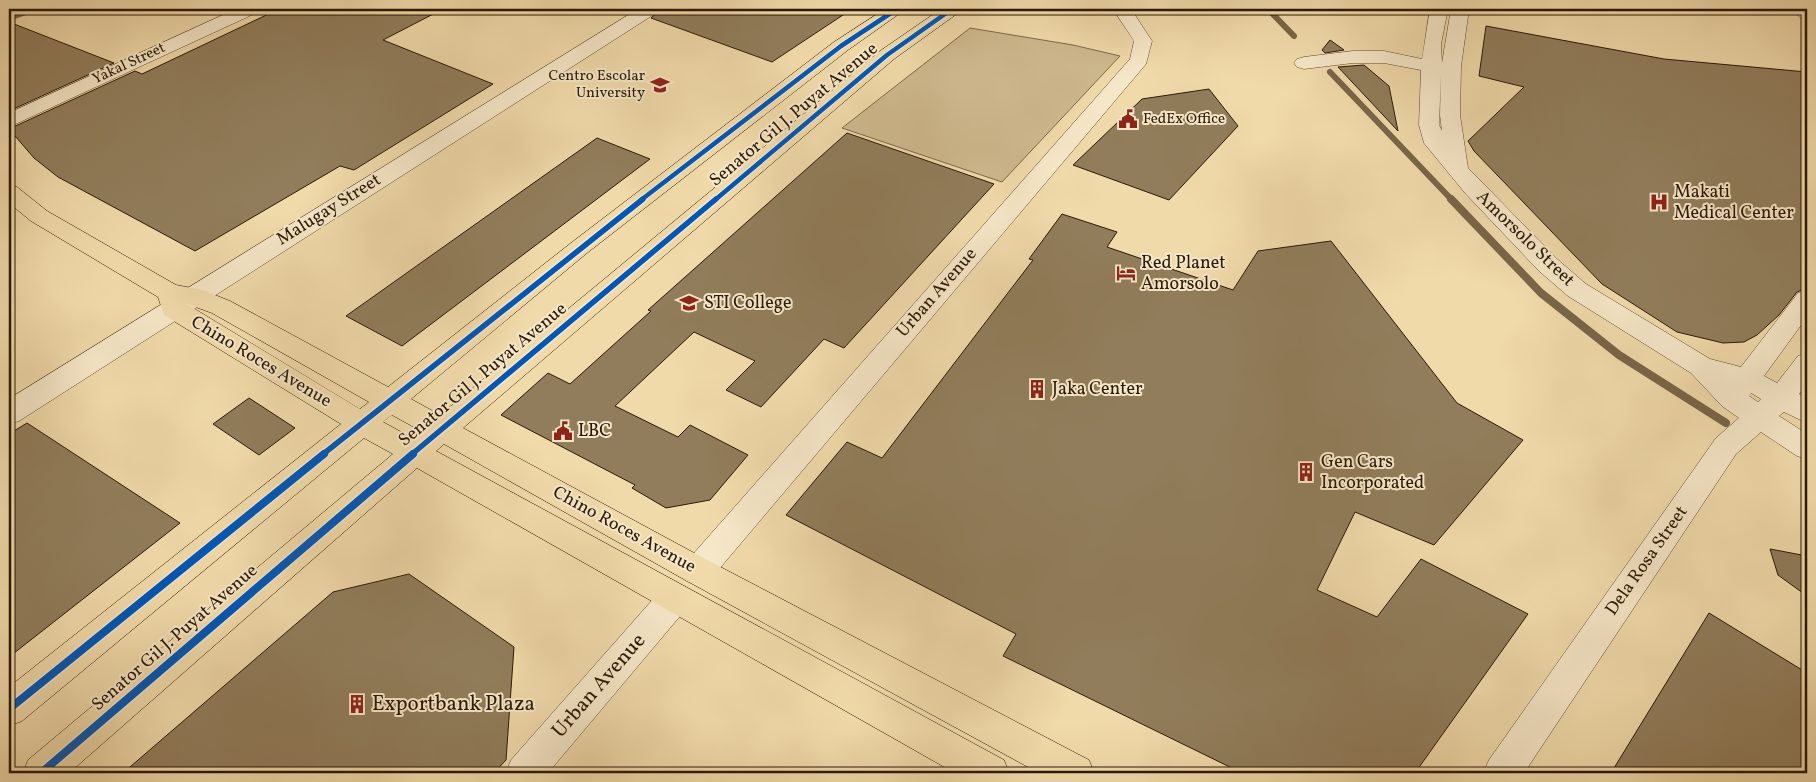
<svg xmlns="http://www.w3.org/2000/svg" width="1816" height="782" viewBox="0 0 1816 782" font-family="Vollkorn,serif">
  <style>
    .green { fill: #cfb98e; stroke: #7c694a }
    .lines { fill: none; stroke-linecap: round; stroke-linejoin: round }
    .stream-far1 { stroke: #796547; stroke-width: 6 }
    .stream { stroke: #796547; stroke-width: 8 }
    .building { fill: #917d5b; stroke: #2a1906 }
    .minor-casing { stroke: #5c492f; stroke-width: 1 }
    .major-casing { stroke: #2a1906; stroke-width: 1 }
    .minor { fill: #f6e7c8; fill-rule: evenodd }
    .major { fill: #f1daaa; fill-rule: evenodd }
    .cycleway-far2-casing { stroke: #f6e7c8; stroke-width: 7 }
    .cycleway-far1-casing { stroke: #f6e7c8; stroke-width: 9 }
    .cycleway-casing { stroke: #f6e7c8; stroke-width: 11 }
    .cycleway-far2 { stroke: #0057b8; stroke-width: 4.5 }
    .cycleway-far1 { stroke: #0057b8; stroke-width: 5.5 }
    .cycleway { stroke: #0057b8; stroke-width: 8 }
    .labels { text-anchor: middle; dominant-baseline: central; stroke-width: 4; stroke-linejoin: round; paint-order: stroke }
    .far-street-label { font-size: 15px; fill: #2a1906; stroke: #f6e7c8 }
    .far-poi-label { font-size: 15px; fill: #2a1906; stroke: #f6e7c8; text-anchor: end }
    .street-label { font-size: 18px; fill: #2a1906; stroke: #f6e7c8 }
    .poi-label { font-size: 18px; fill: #2a1906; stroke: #f6e7c8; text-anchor: start }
    .near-street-label { font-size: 21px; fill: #2a1906; stroke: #f6e7c8 }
    .near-poi-label { font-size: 21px; fill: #2a1906; stroke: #f6e7c8; text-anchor: start }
  </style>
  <rect width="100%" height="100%" fill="#f1daaa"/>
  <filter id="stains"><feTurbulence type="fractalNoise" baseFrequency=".004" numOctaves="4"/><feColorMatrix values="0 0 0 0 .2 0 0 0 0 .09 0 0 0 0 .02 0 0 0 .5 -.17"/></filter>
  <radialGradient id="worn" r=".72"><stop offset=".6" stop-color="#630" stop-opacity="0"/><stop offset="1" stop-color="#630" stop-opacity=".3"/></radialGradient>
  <path class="green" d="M970 28 1073 45 1120 56 1002 182 842 128Z"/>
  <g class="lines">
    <g class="stream-far1">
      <path d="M1268 9 1294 36"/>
      <path d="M9 18 34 9"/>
      <path d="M1330 72 1452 200"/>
    </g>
    <path class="stream" d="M1451 199 1541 293 1619 355 1726 423"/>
  </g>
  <g class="building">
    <path d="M279 9H443L383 40 493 84 354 170 340 166 195 251 58 177 34 158 9 129 135 71 142 74Z"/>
    <path d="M661 9H852L772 62 651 18Z"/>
    <path d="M9 22 114 63 9 111Z"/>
    <path d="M1486 26 1664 59 1807 72V288L1797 292 1779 315 1757 335 1744 342 1723 343 1677 332 1602 284 1474 151 1468 141 1524 87 1479 76Z"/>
    <path d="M1330 40 1344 50 1325 53 1322 50Z"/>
    <path d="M1364 65 1389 86 1398 131 1338 67Z"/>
    <path d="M1209 89 1238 126 1169 200 1073 165 1142 99Z"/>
    <path d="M847 133 994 184 844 348 824 339 761 407 726 390 755 361 694 332 615 406 678 437 690 425 748 455 710 500 666 508 632 488 635 485 501 415 548 373 570 384 651 311 648 310Z"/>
    <path d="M597 138 650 159 402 346 346 316Z"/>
    <path d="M1062 214 1117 232 1107 247 1233 290 1258 251 1331 241 1457 403 1523 440 1434 545 1355 512 1317 590 1377 617 1421 559 1528 614 1415 773H1242L1003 656 1016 634 786 515 847 442 882 458 1033 260 1029 259Z"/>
    <path d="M249 398 295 428 259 455 213 424Z"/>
    <path d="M27 423 180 523 9 657V434Z"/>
    <path d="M1770 549 1807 556V596L1778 575Z"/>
    <path d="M409 574 514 647 506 760 494 773H123L333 592Z"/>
    <path d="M1709 613 1807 673V773H1611Z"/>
  </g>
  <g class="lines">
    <g class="minor-casing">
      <g id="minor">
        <path d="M236 9H259L256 13 9 127V113Z"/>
        <path d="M638 9H659L656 13 19 421 9 424V399Z"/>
        <path d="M1113 9H1131L1152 41 1146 64 709 581 698 585 687 581 682 571 687 561 1130 59 1134 41Z"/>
        <path d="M1430 9H1448L1441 44 1442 63 1451 9H1469L1461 66 1460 115 1468 168 1557 259 1586 284 1710 359 1741 367 1798 293 1807 290V317L1764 376 1777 383 1798 356 1807 353V383L1799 394 1807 399V423L1784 412 1779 416 1807 434V459L1797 456 1761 432 1736 454 1524 773H1483L1489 760 1716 438 1739 418 1722 406 1691 373 1568 296 1539 271 1465 193 1424 143 1419 125 1421 70 1384 63H1353L1304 69 1297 67 1294 63 1297 59 1304 57 1353 51H1384L1422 59ZM1441 75 1440 115 1442 131 1439 125ZM1751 393 1761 399 1758 402 1749 396Z"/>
        <path d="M1792 9H1807V19L1801 18Z"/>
        <path d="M674 585 686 589 690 599 686 609 548 773H506L511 760 662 589Z"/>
      </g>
    </g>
    <g class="major-casing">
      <path id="major" d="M885 9H906L848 50 587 253 411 399 440 415 880 51 941 9H961L958 13 894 59 463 428 709 561 1089 760 1094 773H1039L687 581 444 444 436 451 1004 760 1009 773H955L417 468 69 773H23L28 760 393 454 364 438 22 721 9 726V687L341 424 164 315 158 297 31 221 9 203V185L17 187 47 211 176 285 202 290 230 301 388 387 571 243 834 42ZM185 303 212 313 369 402 360 409ZM392 415 421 431 412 438 383 422Z"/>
    </g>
    <use href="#minor" class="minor"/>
    <use href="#major" class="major"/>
    <g class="cycleway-far2-casing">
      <g id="cycleway-far2">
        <path d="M641 200 841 46 897 9"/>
        <path d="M715 200 887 55 952 9"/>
      </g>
    </g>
    <g class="cycleway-far1-casing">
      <g id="cycleway-far1">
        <path d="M322 455 643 199"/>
        <path d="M411 455 716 199"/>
      </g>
    </g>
    <g class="cycleway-casing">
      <g id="cycleway">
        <path d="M9 709 324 454"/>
        <path d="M41 773 413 454"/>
      </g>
    </g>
    <use href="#cycleway-far2" class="cycleway-far2"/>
    <use href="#cycleway-far1" class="cycleway-far1"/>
    <use href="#cycleway" class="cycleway"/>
  </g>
  <defs>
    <g id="university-bare" transform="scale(1.5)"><path d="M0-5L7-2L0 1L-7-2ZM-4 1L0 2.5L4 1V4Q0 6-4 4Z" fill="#8f2418" stroke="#f6e7c8" stroke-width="2.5" paint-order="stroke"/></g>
    <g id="civic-bare" transform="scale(1.5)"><path d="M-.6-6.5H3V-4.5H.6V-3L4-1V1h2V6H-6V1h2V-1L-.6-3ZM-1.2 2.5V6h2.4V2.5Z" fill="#8f2418" stroke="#f6e7c8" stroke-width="2.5" paint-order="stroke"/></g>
    <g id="hospital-bare" transform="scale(1.5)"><path d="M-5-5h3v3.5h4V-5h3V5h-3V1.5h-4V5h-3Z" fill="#8f2418" stroke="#f6e7c8" stroke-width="2.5" paint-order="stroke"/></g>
    <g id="hotel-bare" transform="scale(1.5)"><path d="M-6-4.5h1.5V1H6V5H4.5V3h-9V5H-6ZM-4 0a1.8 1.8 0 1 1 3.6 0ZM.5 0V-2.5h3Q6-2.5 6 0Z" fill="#8f2418" stroke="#f6e7c8" stroke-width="2.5" paint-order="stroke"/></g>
    <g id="building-bare" transform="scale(1.5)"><path d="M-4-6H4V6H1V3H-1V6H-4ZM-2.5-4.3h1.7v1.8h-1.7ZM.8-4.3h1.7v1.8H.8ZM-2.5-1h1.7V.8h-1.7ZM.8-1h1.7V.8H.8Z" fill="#8f2418" stroke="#f6e7c8" stroke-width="2.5" paint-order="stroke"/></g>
  </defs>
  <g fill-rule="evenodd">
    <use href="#university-bare" x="660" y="85"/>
    <use href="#civic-bare" x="1128" y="119"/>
    <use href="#hospital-bare" x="1659" y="202"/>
    <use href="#hotel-bare" x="1126" y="273"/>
    <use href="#university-bare" x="689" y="303"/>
    <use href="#building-bare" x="1037" y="389"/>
    <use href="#civic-bare" x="563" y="431"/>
    <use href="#building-bare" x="1306" y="472"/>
    <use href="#building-bare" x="357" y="704"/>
  </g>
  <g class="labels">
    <g class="far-street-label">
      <text transform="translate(129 64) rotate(-25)">Yakal Street</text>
    </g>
    <g class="far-poi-label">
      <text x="645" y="76">Centro Escolar<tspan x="645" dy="17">University</tspan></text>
      <text x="1143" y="119" text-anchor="start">FedEx Office</text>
    </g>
    <g class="street-label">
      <text transform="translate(794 115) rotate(-40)">Senator Gil J. Puyat Avenue</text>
      <text transform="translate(329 210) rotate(-32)">Malugay Street</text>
      <text transform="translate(1525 239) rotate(44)">Amorsolo Street</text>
      <text transform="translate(937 293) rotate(-49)">Urban Avenue</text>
      <text transform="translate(261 362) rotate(31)">Chino Roces Avenue</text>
      <text transform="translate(483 375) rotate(-40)">Senator Gil J. Puyat Avenue</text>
      <text transform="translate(624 530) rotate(29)">Chino Roces Avenue</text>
      <text transform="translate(1647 561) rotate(-55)">Dela Rosa Street</text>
      <text transform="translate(175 638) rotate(-41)">Senator Gil J. Puyat Avenue</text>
    </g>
    <g class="poi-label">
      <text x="1674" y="192">Makati<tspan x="1674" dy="21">Medical Center</tspan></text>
      <text x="1141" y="263">Red Planet<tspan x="1141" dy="21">Amorsolo</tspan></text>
      <text x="704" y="303">STI College</text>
      <text x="1052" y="389">Jaka Center</text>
      <text x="578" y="431">LBC</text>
      <text x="1321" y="462">Gen Cars<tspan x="1321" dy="21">Incorporated</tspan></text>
    </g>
    <g class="near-street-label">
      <text transform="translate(599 686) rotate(-49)">Urban Avenue</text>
    </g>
    <g class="near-poi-label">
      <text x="372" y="704">Exportbank Plaza</text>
    </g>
  </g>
  <rect width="1816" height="782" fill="none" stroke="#f1daaa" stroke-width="30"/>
  <rect x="10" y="10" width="1796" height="762" fill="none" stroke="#2a1906" stroke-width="2.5"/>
  <rect x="15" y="15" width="1786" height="752" fill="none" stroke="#2a1906"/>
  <rect width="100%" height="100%" filter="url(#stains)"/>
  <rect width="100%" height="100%" fill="url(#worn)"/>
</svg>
